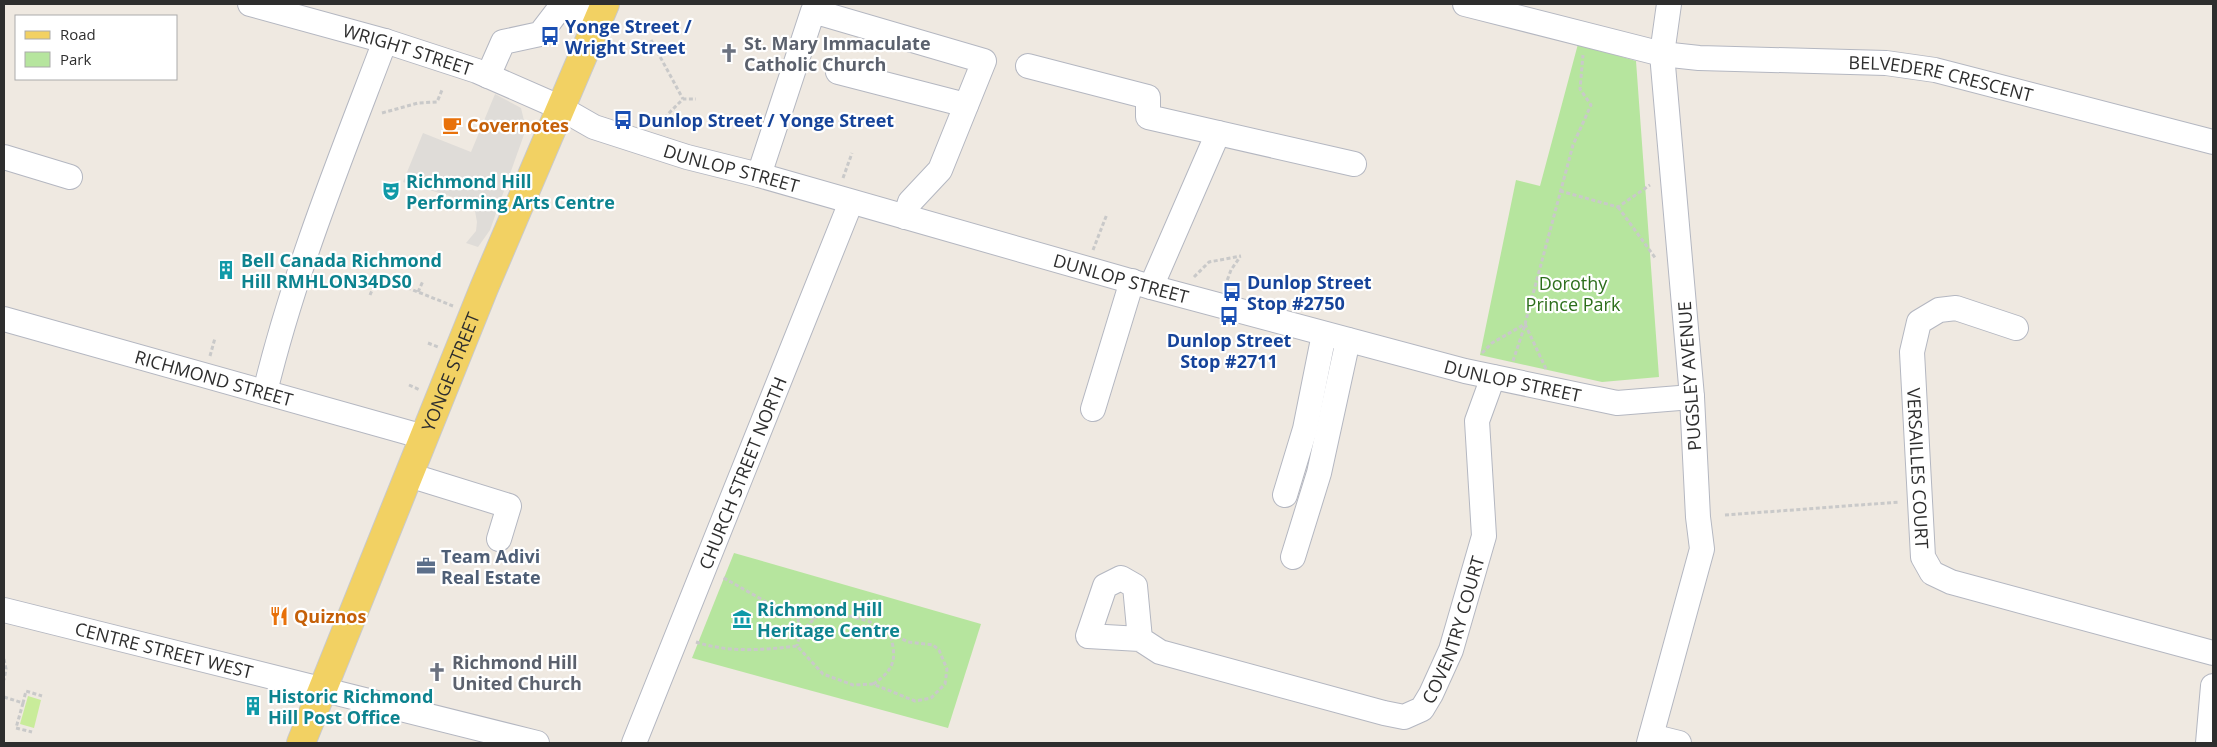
<svg xmlns="http://www.w3.org/2000/svg" width="2217" height="747" viewBox="0 0 2217 747" font-family="'Open Sans',sans-serif">
  <style>
    .green { fill: #b6e59e }
    .pitch { fill: #c9ec9a }
    .plaza { fill: #dfdcd8 }
    .lines { fill: none; stroke-linecap: round; stroke-linejoin: round }
    .minor-casing { stroke: #b4b7c1; stroke-width: 26 }
    .major-casing { stroke: #c9c9c9; stroke-width: 30 }
    .path { stroke: #c9c9c9; stroke-width: 3; stroke-dasharray: 4 2.5; stroke-linecap: butt }
    .minor { stroke: #fff; stroke-width: 24 }
    .major { stroke: #f2d163; stroke-width: 28 }
    .labels { text-anchor: middle; dominant-baseline: central; stroke-width: 4.5; stroke-linejoin: round; paint-order: stroke }
    .transit-label { font-size: 18px; font-weight: bold; fill: #164399; stroke: #fff; text-anchor: start }
    .worship-label { font-size: 18px; font-weight: bold; fill: #5b616d; stroke: #fff; text-anchor: start }
    .street-label { font-size: 18px; fill: #2e2e2e; stroke: #fff }
    .food-label { font-size: 18px; font-weight: bold; fill: #c56008; stroke: #fff; text-anchor: start }
    .culture-label { font-size: 18px; font-weight: bold; fill: #0d838f; stroke: #fff; text-anchor: start }
    .park-label { font-size: 18px; fill: #2c6e1b; stroke: #fff }
    .service-label { font-size: 18px; font-weight: bold; fill: #4e5e75; stroke: #fff; text-anchor: start }
  </style>
  <rect width="100%" height="100%" fill="#efe9e1"/>
  <g class="green">
    <path d="M1578 44 1636 61 1659 377 1602 382 1480 355 1516 180 1540 186Z"/>
    <path d="M734 553 981 624 948 728 692 658Z"/>
  </g>
  <path class="pitch" d="M28 696 41 700 34 728 20 724Z"/>
  <path class="plaza" d="M495 94 521 108 526 129 490 230 478 247 466 243 476 231 477 222 475 211 466 201 403 182 423 133 471 152Z"/>
  <g class="lines">
    <g class="minor-casing">
      <g id="minor">
        <path id="s1" d="M250 4 385 41 477 71 559 107 594 127 687 157 759 175 1151 287 1465 371 1617 403 1692 397"/>
        <path id="s2" d="M1465 4 1662 54 1699 58 1886 63 1935 70 2213 142"/>
        <path d="M562 7 597 21"/>
        <path d="M1028 66 1148 97V117L1354 164"/>
        <path d="M838 72 966 105"/>
        <path d="M488 76 503 42 540 34 563 4"/>
        <path d="M4 157 70 177"/>
        <path d="M759 175 813 11 984 61 940 170 910 202 905 217"/>
        <path d="M1151 287 1218 133"/>
        <path id="s3" d="M4 319 424 437"/>
        <path id="s4" d="M2016 328 1956 308 1939 310 1919 322 1912 352 1923 557 1932 573 1951 582 2213 653"/>
        <path d="M265 392C294 272 341 157 385 41"/>
        <path d="M1093 409 1132 281"/>
        <path d="M409 475 509 506 499 539"/>
        <path d="M1285 495 1305 429 1324 334"/>
        <path d="M1293 557 1319 473 1348 340"/>
        <path id="s5" d="M4 610 537 743"/>
        <path id="s6" d="M1140 639 1088 636 1105 586 1121 578 1135 586 1140 639 1160 652 1384 713 1404 717 1422 709 1431 694 1451 650 1484 536 1477 421 1493 377"/>
        <path d="M1651 736 1679 743"/>
        <path id="s7" d="M634 743 851 202"/>
        <path d="M1649 743 1702 549 1698 517 1692 397 1662 54 1669 4"/>
        <path d="M2208 743 2213 686"/>
      </g>
    </g>
    <g class="major-casing">
      <g id="major">
        <path id="s8" d="M301 743 484 288 605 4"/>
      </g>
    </g>
    <g class="path">
      <path d="M651 40 683 99"/>
      <path d="M382 113 418 103 437 102 442 90"/>
      <path d="M655 127 683 99H696"/>
      <path d="M843 178 852 153"/>
      <path d="M1560 191 1618 207 1650 185"/>
      <path d="M1618 207 1656 259"/>
      <path d="M1093 250 1107 214"/>
      <path d="M1194 277 1209 262 1241 256"/>
      <path d="M1225 286 1231 270 1240 257"/>
      <path d="M418 292 423 281"/>
      <path d="M370 295 378 276 453 306"/>
      <path d="M1525 324 1546 369"/>
      <path d="M428 343 438 347"/>
      <path d="M1482 353 1492 343 1525 324 1573 145 1591 105 1580 89 1583 55"/>
      <path d="M210 356 215 338"/>
      <path d="M1513 361 1525 325"/>
      <path d="M409 385 420 390"/>
      <path d="M1725 515 1900 502"/>
      <path d="M797 612 800 633 797 646"/>
      <path d="M801 632 815 618"/>
      <path d="M696 642C729 653 763 650 797 646L823 674 853 685 873 684 915 701 931 698 945 684 947 669 939 650 933 645 908 642 868 621 832 611 815 618 770 604 722 577"/>
      <path d="M4 659 6 669 4 680"/>
      <path d="M873 684C895 670 897 658 890 634"/>
      <path d="M4 697 23 703 26 691 42 696"/>
      <path d="M23 703 16 728 32 732"/>
    </g>
    <use href="#minor" class="minor"/>
    <use href="#major" class="major"/>
  </g>
  <defs>
    <g id="bus-bare" transform="scale(1.5)"><path d="M-5-6H5V4H4V6H2V4H-2V6H-4V4H-5ZM-3.5-4V0h7V-4ZM-3.5 1.2v1.5H-2V1.2ZM2 1.2v1.5H3.5V1.2Z" fill="#1a4fb4" stroke="#fff" stroke-width="2.5" paint-order="stroke"/></g>
    <g id="church-bare" transform="scale(1.5)"><path d="M-1.2-6h2.4v3.5h3.3v2.4h-3.3V6h-2.4V-.1h-3.3v-2.4h3.3Z" fill="#6b7280" stroke="#fff" stroke-width="2.5" paint-order="stroke"/></g>
    <g id="cafe-bare" transform="scale(1.5)"><path d="M-5.5-4.5H6V0H3Q3 3.5 0 3.5H-2.5Q-5.5 3.5-5.5 0ZM3-3.2v2h1.7v-2ZM-6 4.5H4V6H-6Z" fill="#e8710a" stroke="#fff" stroke-width="2.5" paint-order="stroke"/></g>
    <g id="theatre-bare" transform="scale(1.5)"><path d="M-5-5.5Q0-4 5-5.5V0Q5 5 0 6Q-5 5-5 0ZM-3.3-2.5H-1v1.5H-3.3ZM1-2.5H3.3v1.5H1ZM-2.8 1Q0 5.5 2.8 1Z" fill="#0f9aa8" stroke="#fff" stroke-width="2.5" paint-order="stroke"/></g>
    <g id="building-bare" transform="scale(1.5)"><path d="M-4-6H4V6H1V3H-1V6H-4ZM-2.5-4.3h1.7v1.8h-1.7ZM.8-4.3h1.7v1.8H.8ZM-2.5-1h1.7V.8h-1.7ZM.8-1h1.7V.8H.8Z" fill="#0f9aa8" stroke="#fff" stroke-width="2.5" paint-order="stroke"/></g>
    <g id="office-bare" transform="scale(1.5)"><path d="M-6-3h4V-5.5h4V-3h4V5H-6ZM-1-4.5V-3h2v-1.5ZM-6 0V1H6V0Z" fill="#5c6f8a" stroke="#fff" stroke-width="2.5" paint-order="stroke"/></g>
    <g id="restaurant-bare" transform="scale(1.5)"><path d="M-5-6h1v4h1v-4h1v4h1v-4h1v5L-1.5 .5V6h-2V.5L-5-1ZM5-6V6H3V1.5H1.5Q1.5-4 5-6Z" fill="#e8710a" stroke="#fff" stroke-width="2.5" paint-order="stroke"/></g>
    <g id="museum-bare" transform="scale(1.5)"><path d="M0-6L6-3V-2H-6V-3ZM-5-1h2V3h-2ZM-1-1h2V3h-2ZM3-1h2V3H3ZM-6 4H6V6H-6Z" fill="#0f9aa8" stroke="#fff" stroke-width="2.5" paint-order="stroke"/></g>
  </defs>
  <g fill-rule="evenodd">
    <use href="#bus-bare" x="550" y="36"/>
    <use href="#church-bare" x="729" y="53"/>
    <use href="#bus-bare" x="623" y="120"/>
    <use href="#cafe-bare" x="452" y="125"/>
    <use href="#theatre-bare" x="391" y="191"/>
    <use href="#building-bare" x="226" y="270"/>
    <use href="#bus-bare" x="1232" y="292"/>
    <use href="#bus-bare" x="1229" y="316"/>
    <use href="#office-bare" x="426" y="566"/>
    <use href="#restaurant-bare" x="279" y="616"/>
    <use href="#museum-bare" x="742" y="619"/>
    <use href="#church-bare" x="437" y="672"/>
    <use href="#building-bare" x="253" y="706"/>
  </g>
  <g class="labels">
    <g class="transit-label">
      <text x="565" y="26">Yonge Street /<tspan x="565" dy="21">Wright Street</tspan></text>
      <text x="638" y="120">Dunlop Street / Yonge Street</text>
      <text x="1247" y="282">Dunlop Street<tspan x="1247" dy="21">Stop #2750</tspan></text>
      <text x="1229" y="340" text-anchor="middle">Dunlop Street<tspan x="1229" dy="21">Stop #2711</tspan></text>
    </g>
    <g class="worship-label">
      <text x="744" y="43">St. Mary Immaculate<tspan x="744" dy="21">Catholic Church</tspan></text>
      <text x="452" y="662">Richmond Hill<tspan x="452" dy="21">United Church</tspan></text>
    </g>
    <g class="street-label">
      <text stroke="none"><textPath href="#s1" startOffset="164">WRIGHT STREET</textPath></text>
      <text stroke="none"><textPath href="#s2" startOffset="484">BELVEDERE CRESCENT</textPath></text>
      <text stroke="none"><textPath href="#s1" startOffset="510">DUNLOP STREET</textPath></text>
      <text stroke="none"><textPath href="#s1" startOffset="915">DUNLOP STREET</textPath></text>
      <text stroke="none"><textPath href="#s8" startOffset="400">YONGE STREET</textPath></text>
      <text transform="translate(1689 376) rotate(-94)">PUGSLEY AVENUE</text>
      <text stroke="none"><textPath href="#s3" startOffset="218">RICHMOND STREET</textPath></text>
      <text stroke="none"><textPath href="#s1" startOffset="1320">DUNLOP STREET</textPath></text>
      <text stroke="none"><textPath href="#s4" startOffset="251">VERSAILLES COURT</textPath></text>
      <text stroke="none"><textPath href="#s7" startOffset="291">CHURCH STREET NORTH</textPath></text>
      <text stroke="none"><textPath href="#s6" startOffset="574">COVENTRY COURT</textPath></text>
      <text stroke="none"><textPath href="#s5" startOffset="165">CENTRE STREET WEST</textPath></text>
    </g>
    <g class="food-label">
      <text x="467" y="125">Covernotes</text>
      <text x="294" y="616">Quiznos</text>
    </g>
    <g class="culture-label">
      <text x="406" y="181">Richmond Hill<tspan x="406" dy="21">Performing Arts Centre</tspan></text>
      <text x="241" y="260">Bell Canada Richmond<tspan x="241" dy="21">Hill RMHLON34DS0</tspan></text>
      <text x="757" y="609">Richmond Hill<tspan x="757" dy="21">Heritage Centre</tspan></text>
      <text x="268" y="696">Historic Richmond<tspan x="268" dy="21">Hill Post Office</tspan></text>
    </g>
    <g class="park-label">
      <text x="1573" y="283">Dorothy<tspan x="1573" dy="21">Prince Park</tspan></text>
    </g>
    <g class="service-label">
      <text x="441" y="556">Team Adivi<tspan x="441" dy="21">Real Estate</tspan></text>
    </g>
  </g>
  <rect width="2217" height="747" fill="none" stroke="#2e2e2e" stroke-width="10"/>
  <rect x="15" y="15" width="162" height="65" fill="#ffffff" stroke="#ababab"/>
  <rect x="25" y="31" width="25" height="8" fill="#f2d163" stroke="#ababab"/>
  <text x="60" y="40" font-size="15" fill="#2e2e2e">Road</text>
  <rect x="25" y="52" width="25" height="15" fill="#b6e59e" stroke="#ababab"/>
  <text x="60" y="65" font-size="15" fill="#2e2e2e">Park</text>
</svg>
